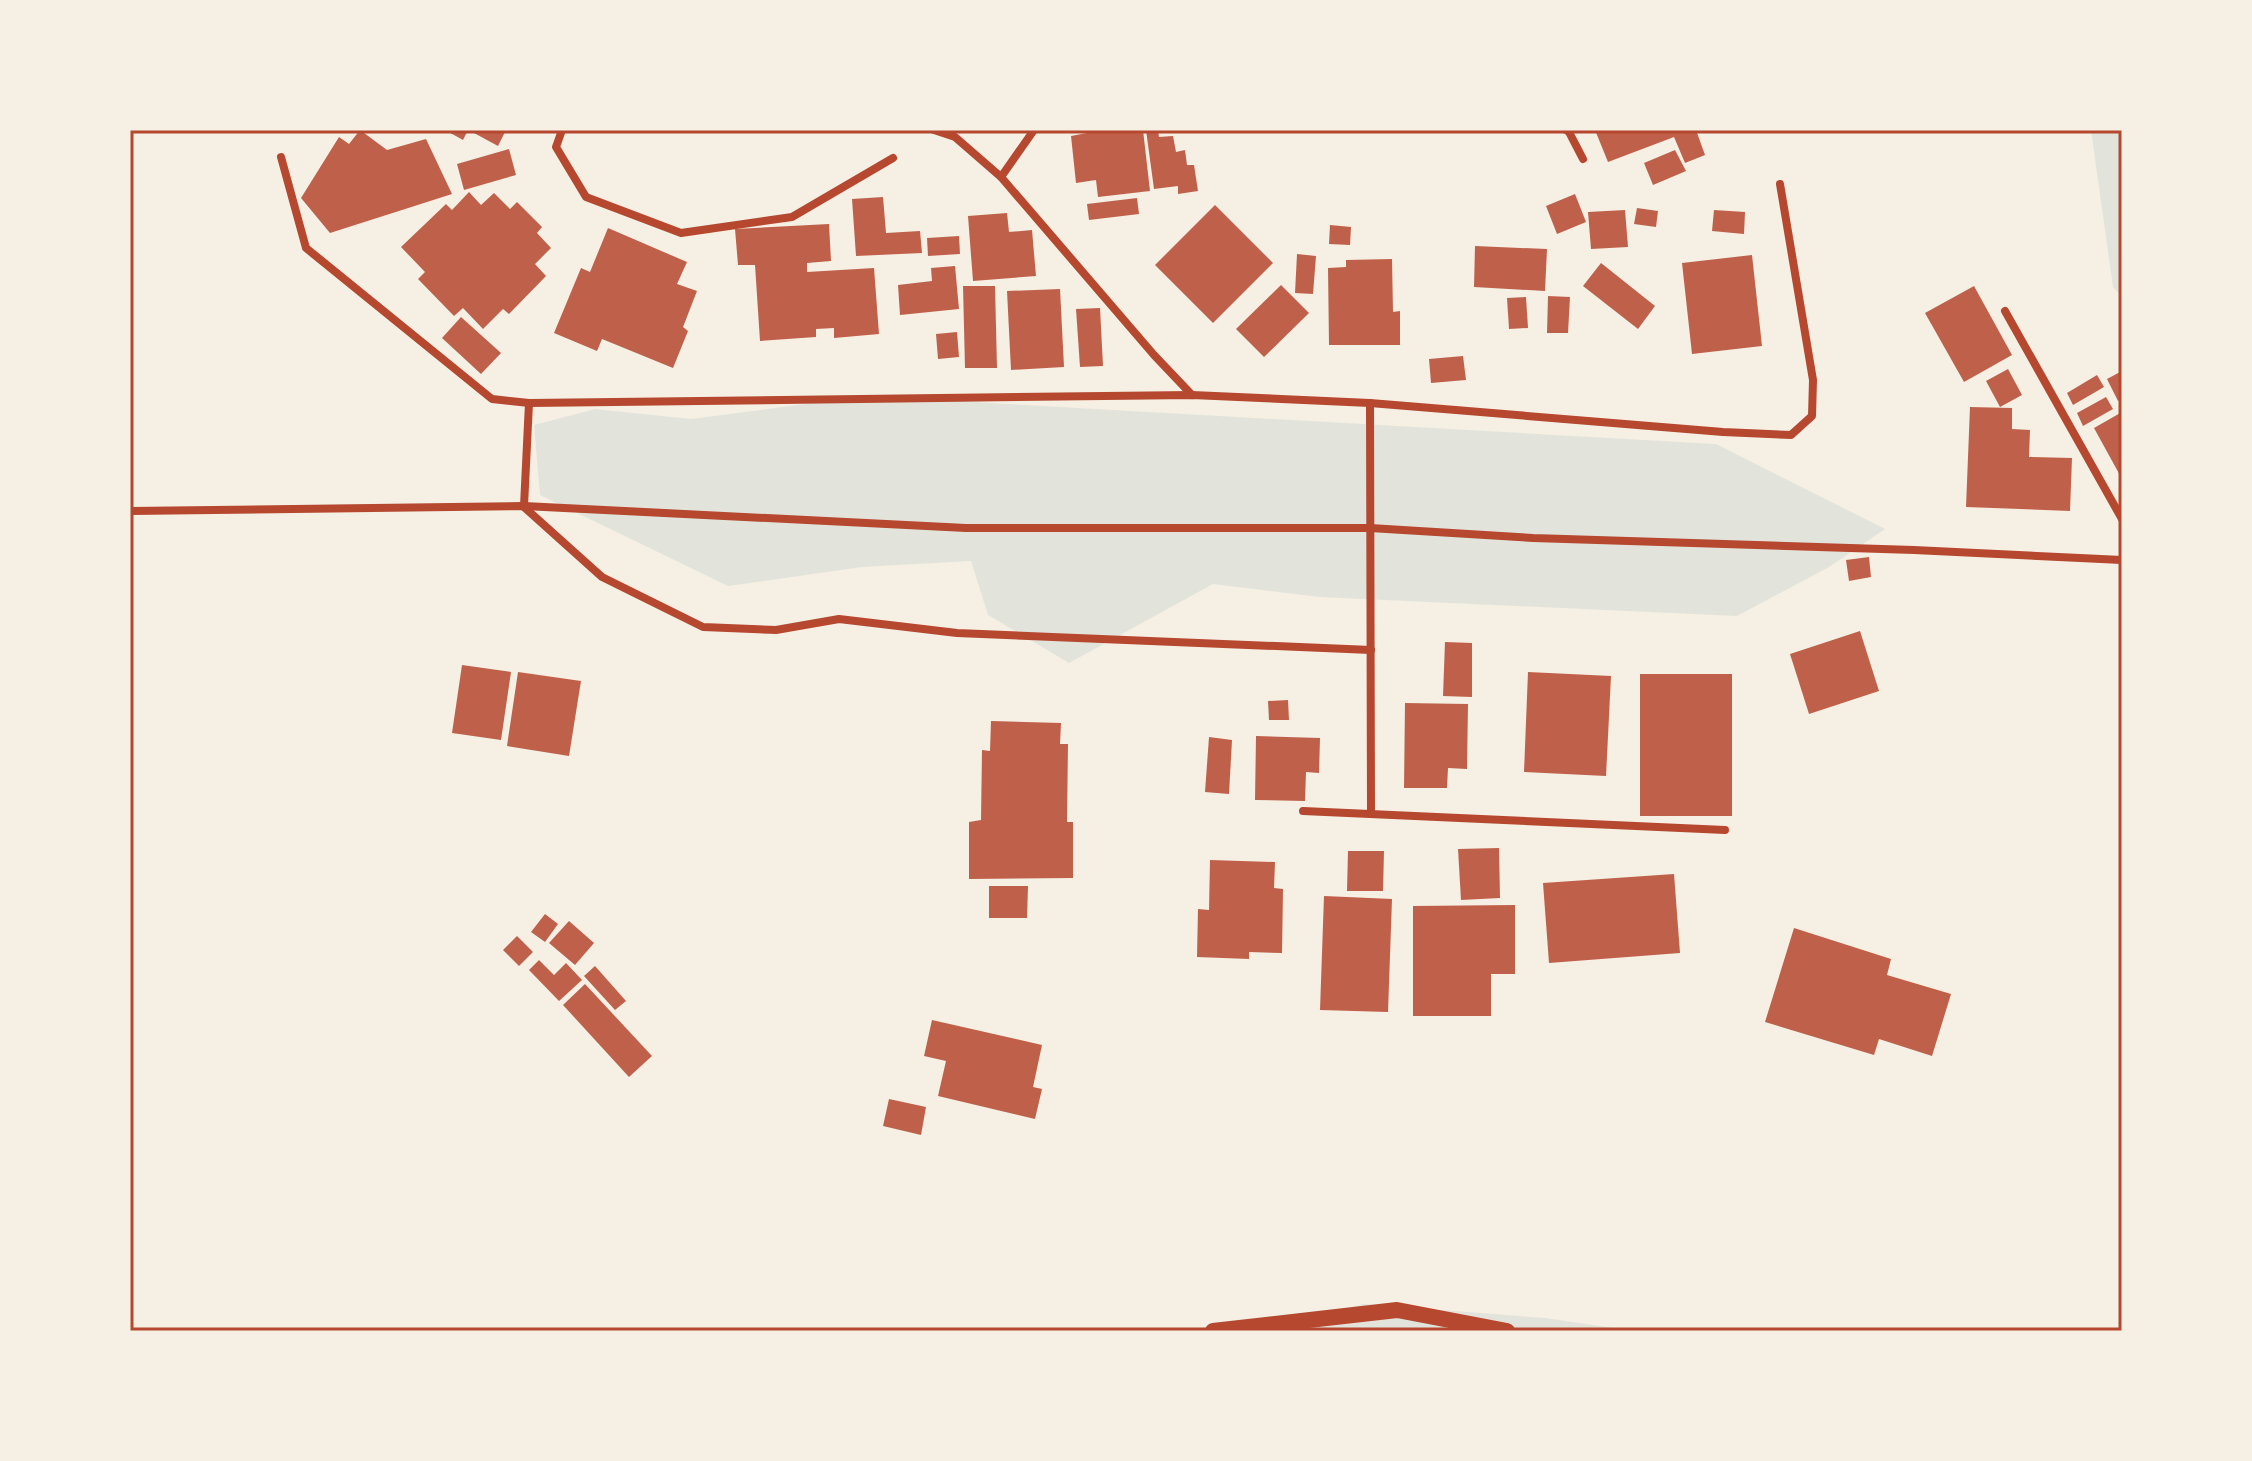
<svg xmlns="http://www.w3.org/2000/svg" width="2252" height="1461" viewBox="0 0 2252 1461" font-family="Barlow,sans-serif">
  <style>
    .green { fill: #e2e4dc }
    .building { fill: #bf614a }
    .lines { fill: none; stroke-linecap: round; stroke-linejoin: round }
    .minor { stroke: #b5482f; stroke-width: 8 }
    .secondary { stroke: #b5482f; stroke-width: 16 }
    .neatline { fill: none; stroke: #b5482f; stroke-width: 3 }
  </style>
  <rect width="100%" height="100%" fill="#f6efe4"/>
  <g class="green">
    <path d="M2091 130H2122V297L2113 287Z"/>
    <path d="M866 396 1716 444 1885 529 1829 567 1737 616 1320 597 1213 584 1069 663 988 615 971 561 862 567 728 586 540 495 534 425 595 409 691 419Z"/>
    <path d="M1364 1304 1545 1318 1634 1331H1261Z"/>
  </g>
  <g class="building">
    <path d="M360 130 387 150 426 139 452 194 330 233 301 198 339 137 349 144Z"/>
    <path d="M445 130H468L463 140Z"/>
    <path d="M476 130H506L498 146 474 133Z"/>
    <path d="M1086 130H1143L1150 191 1098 197 1096 180 1076 183 1071 136 1087 133Z"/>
    <path d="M1146 130H1158L1159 137 1173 136 1176 152 1185 150 1187 165H1194L1198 191 1178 194V186L1154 189Z"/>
    <path d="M1595 130H1696L1705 155 1685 163 1674 137 1608 162Z"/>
    <path d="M509 149 516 175 464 190 457 164Z"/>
    <path d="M1675 150 1686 171 1653 185 1644 163Z"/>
    <path d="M469 192 481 205 494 193 510 209 517 202 542 227 537 233 551 248 535 264 546 276 509 314 503 309 483 329 463 308 454 316 418 279 425 272 401 247 446 204 452 210Z"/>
    <path d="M1575 194 1586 222 1557 234 1546 206Z"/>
    <path d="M883 197 886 233 920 231 922 253 856 256 852 199Z"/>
    <path d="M1137 198 1139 214 1089 220 1087 204Z"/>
    <path d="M1215 205 1273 263 1213 323 1155 265Z"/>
    <path d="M1637 208 1658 211 1656 227 1634 224Z"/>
    <path d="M1625 210 1628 247 1591 249 1588 212Z"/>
    <path d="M1714 210 1745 212 1744 234 1712 231Z"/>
    <path d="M1007 213 1009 232 1032 230 1036 276 973 281 968 216Z"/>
    <path d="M829 224 831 261 807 263V272L874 268 879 334 834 338V328L816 329V337L760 341 755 265H738L735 229Z"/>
    <path d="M1330 225 1351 227 1350 245 1329 244Z"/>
    <path d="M608 228 687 262 677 284 697 291 683 327 688 331 673 368 602 339 597 351 554 333 581 268 590 272Z"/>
    <path d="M959 236 960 254 928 256 927 238Z"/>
    <path d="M1475 246 1547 249 1545 291 1474 287Z"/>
    <path d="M1297 254 1316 256 1313 294 1295 293Z"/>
    <path d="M1752 255 1762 346 1692 354 1682 263Z"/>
    <path d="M1392 259 1393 312 1400 311V345H1329L1328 268 1346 267V260Z"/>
    <path d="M1601 263 1655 306 1638 329 1583 286Z"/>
    <path d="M955 266 959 309 900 315 898 285 932 281 931 268Z"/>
    <path d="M1281 285 1309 313 1264 357 1236 329Z"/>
    <path d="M963 286H995L997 368H965Z"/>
    <path d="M1974 286 2012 355 1964 382 1925 313Z"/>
    <path d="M1060 289 1064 367 1011 370 1007 291Z"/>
    <path d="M1548 296 1570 297 1568 333H1547Z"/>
    <path d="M1526 297 1528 328 1509 329 1507 298Z"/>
    <path d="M1100 308 1103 366 1080 367 1076 309Z"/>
    <path d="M461 317 501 353 481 374 442 338Z"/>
    <path d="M957 332 959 357 938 359 936 334Z"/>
    <path d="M1463 356 1466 380 1431 383 1429 359Z"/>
    <path d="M2008 369 2022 395 2000 407 1986 381Z"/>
    <path d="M2122 371V398L2118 401 2107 379Z"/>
    <path d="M2097 375 2104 387 2073 405 2067 393Z"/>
    <path d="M2106 397 2113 409 2083 426 2077 413Z"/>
    <path d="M1970 407 2012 408V429L2030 430 2029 457 2072 458 2070 511 1966 507Z"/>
    <path d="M2122 412V479L2094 428Z"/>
    <path d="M1869 557 1871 577 1849 581 1846 560Z"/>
    <path d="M1860 631 1879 691 1809 714 1790 654Z"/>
    <path d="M1445 642 1472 643V697L1443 696Z"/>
    <path d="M462 665 511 672 501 740 452 733Z"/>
    <path d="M518 672 581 681 569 756 507 746Z"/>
    <path d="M1528 672 1611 676 1606 776 1524 772Z"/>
    <rect x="1640" y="674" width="92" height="142"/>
    <path d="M1288 700 1289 720H1269L1268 701Z"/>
    <path d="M1405 703 1468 704 1467 769 1448 768 1447 788H1404Z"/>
    <path d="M991 721 1061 723 1060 744H1068L1067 822H1073V878L969 879V822L981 820 982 750 990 751Z"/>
    <path d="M1256 736 1320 738 1319 773 1306 772 1305 801 1255 800Z"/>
    <path d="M1209 737 1232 740 1229 794 1205 792Z"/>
    <path d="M1499 848 1500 898 1461 900 1458 849Z"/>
    <path d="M1348 851H1384L1383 891H1347Z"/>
    <path d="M1210 860 1275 862 1274 888 1283 889 1282 953 1249 952V959L1197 957 1198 909 1209 910Z"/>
    <path d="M1674 874 1680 953 1549 963 1543 883Z"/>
    <path d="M989 886H1028L1027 918H989Z"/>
    <path d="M1324 896 1392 899 1388 1012 1320 1010Z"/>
    <path d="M1515 905V974H1491V1016H1413V906Z"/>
    <path d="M545 914 558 924 545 942 531 932Z"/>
    <path d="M569 921 594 943 575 965 549 943Z"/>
    <path d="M1794 928 1891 959 1887 975 1951 994 1932 1056 1879 1039 1874 1055 1765 1022Z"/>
    <path d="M517 936 533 952 519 966 503 950Z"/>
    <path d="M539 960 554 975 566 963 582 980 559 1001 529 970Z"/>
    <path d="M595 966 626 1001 615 1010 584 976Z"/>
    <path d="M585 984 652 1056 629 1077 563 1005Z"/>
    <path d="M932 1020 1042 1045 1033 1087 1042 1089 1035 1119 938 1096 946 1061 924 1056Z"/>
    <path d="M889 1099 926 1107 921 1135 883 1126Z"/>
  </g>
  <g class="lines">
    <g class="minor">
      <path d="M562 130 556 147 586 197 681 233 792 217 893 158"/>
      <path d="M934 130 955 137 1001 177 1154 355 1192 395"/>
      <path d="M1566 130 1569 132 1583 159"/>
      <path d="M281 157 306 248 492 399 529 403 1192 395 1370 403 1723 432 1791 435 1812 416 1813 380 1780 184"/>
      <path d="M1001 177 1034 130"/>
      <path d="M2005 311 2122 519"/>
      <path d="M1370 403 1371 814"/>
      <path d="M524 506 529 403"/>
      <path d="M524 507 602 577 703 627 776 630 839 619 957 633 1371 650"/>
      <path d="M130 511 524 506 966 528H1370L1533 538 1914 550 2122 560"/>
      <path d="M1303 811 1725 830"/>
    </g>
    <path class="secondary" d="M1213 1331 1397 1310 1507 1331"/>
  </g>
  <rect width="2252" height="1461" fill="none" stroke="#f6efe4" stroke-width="264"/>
  <rect x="132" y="132" width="1988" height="1197" class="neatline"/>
</svg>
